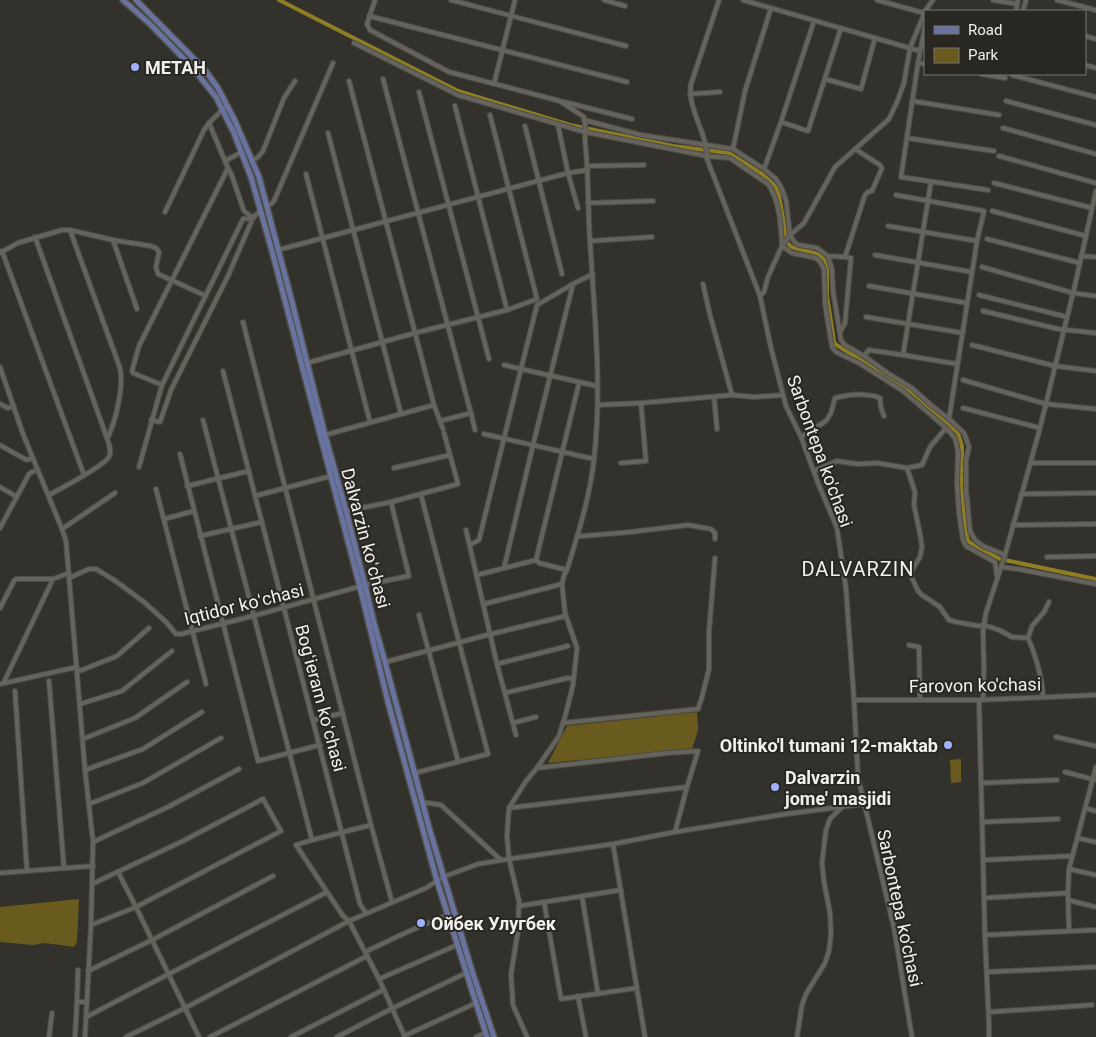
<svg xmlns="http://www.w3.org/2000/svg" width="1096" height="1037" viewBox="0 0 1096 1037" font-family="Roboto,sans-serif">
  <style>
    .green { fill: #685b1d }
    .lines { fill: none; stroke-linecap: round; stroke-linejoin: round }
    .canal { stroke: #8f7e24; stroke-width: 4 }
    .minor-casing { stroke: #4e4d47; stroke-width: 6 }
    .major-casing { stroke: #4e4d47; stroke-width: 8 }
    .minor { stroke: #64635c; stroke-width: 4 }
    .major { stroke: #68739f; stroke-width: 5 }
    .poi-dot { fill: #9fb3fd; stroke: #282721; stroke-width: 2 }
    .labels { text-anchor: middle; dominant-baseline: central; stroke-width: 4; stroke-linejoin: round; paint-order: stroke }
    .poi-label { font-size: 18px; font-weight: bold; fill: #f1f0ec; stroke: #282721; text-anchor: start }
    .street-label { font-size: 18px; fill: #f1f0ec; stroke: #282721 }
    .quarter-label { font-size: 20px; letter-spacing: 1px; fill: #f1f0ec; stroke: #282721 }
  </style>
  <rect width="100%" height="100%" fill="#32312b"/>
  <g class="green">
    <path d="M697 712 698 730 692 749 548 763 567 726Z"/>
    <path d="M961 759V782L951 783 950 760Z"/>
    <path d="M79 899 77 942 74 947 45 943 33 945 0 942V907Z"/>
  </g>
  <g class="lines">
    <path class="canal" d="M279 0 458 91 570 125 673 146 729 153 762 174 771 182 776 187 779 195 787 242 791 247 818 254 825 260 827 267V296L834 341 835 344 903 386 958 433 962 446V495L967 537 968 541 972 544 1000 559 1096 579"/>
    <g class="minor-casing">
      <g id="minor">
        <path d="M375 0 367 24 370 30 449 72 560 101 584 117C586 124 585 132 585 140 588 168 588 195 589 223 593 302 603 381 594 459 590 497 578 534 567 570L564 575 562 584 565 613 577 648 573 685 566 713 559 736 537 768 526 781 509 808 507 836 509 859 519 901 518 931 511 974 513 1005 527 1037"/>
        <path d="M451 0 626 46"/>
        <path d="M604 0 625 6"/>
        <path d="M719 0 691 84C687 110 708 133 707 159L760 296 771 348 786 406 801 437 818 483 837 528 846 589 854 700 858 777 894 928 912 1037"/>
        <path d="M743 0 920 51"/>
        <path d="M877 0 924 13"/>
        <path d="M993 0 1017 4"/>
        <path d="M1057 0 1096 10"/>
        <path d="M925 11 933 0"/>
        <path d="M1016 11 1018 0"/>
        <path d="M1023 11 1026 0"/>
        <path d="M369 16 627 82"/>
        <path d="M814 21 781 122 808 131 841 28"/>
        <path d="M925 26 918 63 925 64"/>
        <path d="M1085 36 1096 39"/>
        <path d="M354 43 458 95 585 132 707 156 730 158 768 184C780 201 781 226 782 246L792 253 816 258 820 262 824 269 825 304 832 347 836 352 859 363 903 391 946 428"/>
        <path d="M918 63 901 177 988 190"/>
        <path d="M1085 65 1096 68"/>
        <path d="M981 74 1005 78"/>
        <path d="M1012 75 1096 97"/>
        <path d="M825 79 861 89 875 38"/>
        <path d="M349 81 434 405 440 421 471 413 470 410 383 79"/>
        <path d="M494 84 515 0"/>
        <path d="M419 92 489 359"/>
        <path d="M690 94 720 92"/>
        <path d="M912 101 999 115"/>
        <path d="M1006 101 1096 125"/>
        <path d="M564 102 632 119"/>
        <path d="M455 106 507 310"/>
        <path d="M224 108 209 123 228 168"/>
        <path d="M584 120 641 135 733 149 764 169 776 179 781 187 786 200 790 235 795 243 799 245 817 248 828 256 845 257 851 258 845 323 840 332"/>
        <path d="M558 125 568 173 578 208"/>
        <path d="M525 126 562 274"/>
        <path d="M1003 128 1096 154"/>
        <path d="M328 133 401 414"/>
        <path d="M907 138 994 151"/>
        <path d="M733 149 745 91 771 8"/>
        <path d="M999 156 1096 183"/>
        <path d="M225 161 242 152"/>
        <path d="M252 161 258 157 263 151 284 98 295 81"/>
        <path d="M588 166 644 165"/>
        <path d="M764 169 781 122"/>
        <path d="M306 174 370 422"/>
        <path d="M931 182 903 355 957 364"/>
        <path d="M994 183 1092 208"/>
        <path d="M896 195 984 211 977 241 949 419"/>
        <path d="M588 203 653 201"/>
        <path d="M266 205 271 204 274 201 333 63"/>
        <path d="M992 211 1086 236"/>
        <path d="M165 212 204 130 209 123"/>
        <path d="M888 226 977 241"/>
        <path d="M70 230 120 368C124 386 116 420 108 437"/>
        <path d="M35 237 107 438C109 444 112 451 109 457 104 466 60 489 49 495"/>
        <path d="M987 239 1080 263"/>
        <path d="M113 240 137 309"/>
        <path d="M590 241 652 237"/>
        <path d="M278 250 568 173 588 170"/>
        <path d="M2 251 84 475"/>
        <path d="M0 253 18 243 62 230H70L113 240 151 246 156 248 159 252 156 267 158 274 206 296"/>
        <path d="M875 255 972 272"/>
        <path d="M828 256 832 269 833 291 841 340 845 345 864 356"/>
        <path d="M1081 256 1096 257"/>
        <path d="M845 257 865 195 868 192 872 191 882 168 880 165 855 149"/>
        <path d="M982 267 1073 293 1096 296"/>
        <path d="M593 274 573 284 537 305 521 369 597 386"/>
        <path d="M703 284 710 315 732 395"/>
        <path d="M869 286 967 303"/>
        <path d="M979 295 1067 317"/>
        <path d="M760 296 764 292 768 277 782 246 790 235 804 223 835 167 889 119 897 102 904 83 910 48 925 12"/>
        <path d="M983 311 1058 329 1096 333"/>
        <path d="M866 317 963 333"/>
        <path d="M243 322 371 825 312 840"/>
        <path d="M972 345 1055 366 1096 371"/>
        <path d="M903 355 869 350 864 356 889 374 912 388 931 405 949 419 964 433 969 447 966 460V488L970 531 975 540 983 546 1005 555"/>
        <path d="M307 363 415 333 507 310 537 299 490 115"/>
        <path d="M0 367 23 434 62 529 66 541 85 770 93 842 91 925 85 1037"/>
        <path d="M223 371 360 904 366 913"/>
        <path d="M963 380 1046 404 1096 409"/>
        <path d="M162 385 133 373 132 371 139 346 228 168 231 173 244 211 253 218"/>
        <path d="M714 397 717 429"/>
        <path d="M0 404 8 408 14 406"/>
        <path d="M598 405 641 403 732 395 754 397 783 395"/>
        <path d="M963 408 1040 428"/>
        <path d="M471 413 475 430"/>
        <path d="M151 420 160 422 171 390 228 276 253 218 260 211"/>
        <path d="M203 420 312 840 296 845 343 916 349 921 379 979 405 1037"/>
        <path d="M440 421 443 429"/>
        <path d="M484 434 594 459"/>
        <path d="M325 435 434 405"/>
        <path d="M801 437 826 421 831 413 835 398C850 394 866 393 880 398L881 408 884 416"/>
        <path d="M0 445 23 458 27 460 33 458"/>
        <path d="M180 454 258 761 320 745"/>
        <path d="M621 463 646 461 641 403"/>
        <path d="M1031 463H1096"/>
        <path d="M139 467 162 385 243 219 253 218"/>
        <path d="M394 468 450 455"/>
        <path d="M907 468 915 492 914 505 920 534 922 547 920 557 912 570 911 576 918 591 922 595 940 607 949 620 956 622 979 626 984 625 999 630 1012 637 1028 638C1035 653 1043 681 1043 697"/>
        <path d="M814 471 837 461 857 464 877 463 907 468 922 465 930 447 946 428 955 438 958 452 957 483 959 513 963 540 966 546 995 562 997 576"/>
        <path d="M187 486 249 471"/>
        <path d="M0 487 17 497"/>
        <path d="M156 489 206 684"/>
        <path d="M1021 494 1096 493"/>
        <path d="M255 496 331 476"/>
        <path d="M346 511 391 502 458 484 444 433"/>
        <path d="M164 519 194 511"/>
        <path d="M1013 525 1096 524"/>
        <path d="M0 528 29 474 32 472 38 470"/>
        <path d="M62 529 115 493"/>
        <path d="M466 530 497 664 516 735"/>
        <path d="M200 536 262 522"/>
        <path d="M577 536H583L631 532 688 525 711 529 715 533V539"/>
        <path d="M470 545 479 540 521 369 504 365"/>
        <path d="M1047 557 1096 556"/>
        <path d="M536 560 579 383"/>
        <path d="M1001 567 1018 569 1096 584"/>
        <path d="M504 568 533 445 573 284"/>
        <path d="M477 575 536 560 539 563 567 570"/>
        <path d="M69 578 89 569H96L114 580 144 602 166 622 176 634H181L253 616 365 585 409 576 391 502"/>
        <path d="M484 604 562 584"/>
        <path d="M0 608 14 581 16 579H53L69 573"/>
        <path d="M419 615 458 761"/>
        <path d="M1028 638 1032 626 1044 612 1049 602"/>
        <path d="M909 645 919 647 920 700"/>
        <path d="M385 662 491 634 566 616"/>
        <path d="M497 664 568 646"/>
        <path d="M77 672 117 656 149 628"/>
        <path d="M49 681 64 868"/>
        <path d="M4 682 53 579"/>
        <path d="M0 684 77 667"/>
        <path d="M15 691 27 871"/>
        <path d="M505 693 568 678 573 679"/>
        <path d="M854 700H979L1096 695"/>
        <path d="M979 700 985 938 989 1024V1037"/>
        <path d="M983 700 984 669 983 631 986 613 1005 555 1040 428 1075 285 1096 191"/>
        <path d="M80 704 122 691 172 651"/>
        <path d="M313 720 343 713"/>
        <path d="M513 723 536 717"/>
        <path d="M563 723 698 709 702 697 709 669V632L715 558"/>
        <path d="M1056 737 1096 746"/>
        <path d="M83 739 135 718 187 682"/>
        <path d="M537 768 668 753 698 751 687 787 675 832"/>
        <path d="M85 770 143 749 202 712"/>
        <path d="M1065 772 1096 780"/>
        <path d="M415 773 488 754 421 495"/>
        <path d="M981 783 1057 780"/>
        <path d="M422 802 441 805 501 860"/>
        <path d="M89 804 143 783 221 738"/>
        <path d="M509 808 687 787"/>
        <path d="M1085 808 1096 811"/>
        <path d="M982 822 1058 819"/>
        <path d="M371 825 392 902"/>
        <path d="M1077 838 1096 842"/>
        <path d="M93 842 168 807 239 769"/>
        <path d="M613 844 645 1037"/>
        <path d="M983 860 1072 856"/>
        <path d="M1069 869 1096 875"/>
        <path d="M118 872 136 907 199 1037"/>
        <path d="M0 873 93 866"/>
        <path d="M582 896 598 994"/>
        <path d="M984 898 1068 893"/>
        <path d="M1068 900 1096 907"/>
        <path d="M544 902 561 999 637 988"/>
        <path d="M519 906 621 890"/>
        <path d="M91 925 136 907 281 831 263 799 183 841 92 884"/>
        <path d="M1069 931 1068 893 1069 869 1096 767"/>
        <path d="M985 935 1096 930"/>
        <path d="M365 952 405 933 447 915"/>
        <path d="M78 970 77 1002H86"/>
        <path d="M88 971 152 940 273 876"/>
        <path d="M987 972 1096 967"/>
        <path d="M379 979 457 945"/>
        <path d="M578 996 586 1037"/>
        <path d="M989 1012 1092 1005"/>
        <path d="M86 1017 327 892"/>
        <path d="M404 1036 476 1003"/>
        <path d="M49 1037 52 1013"/>
        <path d="M75 1037 77 1002"/>
        <path d="M126 1037 185 1008 349 921 426 888 443 877 478 864 509 859 613 844 675 832 786 814 864 804"/>
        <path d="M210 1037 367 956"/>
        <path d="M291 1037 383 990"/>
        <path d="M337 1037 391 1009 466 973"/>
        <path d="M476 1037 485 1033"/>
        <path d="M797 1037 802 1005 806 994 825 963 829 951 831 934 830 913 824 882 822 863 826 830 830 819 843 806"/>
      </g>
    </g>
    <g class="major-casing">
      <g id="major">
        <path d="M123 0 150 24 191 66 216 97 234 133 251 177 272 251 360 587 388 702 437 881 487 1037"/>
        <path d="M136 0 205 70 218 88 235 121 259 177 291 298 325 435 346 511 365 585 374 623 385 662 430 831 472 971 494 1037"/>
      </g>
    </g>
    <use href="#minor" class="minor"/>
    <use href="#major" class="major"/>
  </g>
  <g class="poi-dot">
    <circle cx="135" cy="67" r="5"/>
    <circle cx="948" cy="745" r="5"/>
    <circle cx="775" cy="787" r="5"/>
    <circle cx="421" cy="923" r="5"/>
  </g>
  <g class="labels">
    <g class="poi-label">
      <text x="145" y="67">МЕТАН</text>
      <text x="938" y="745" text-anchor="end">Oltinko'l tumani 12-maktab</text>
      <text x="785" y="777">Dalvarzin<tspan x="785" dy="21">jome' masjidi</tspan></text>
      <text x="431" y="923">Ойбек Улугбек</text>
    </g>
    <g class="street-label">
      <text transform="translate(820 451) rotate(70)">Sarbontepa ko'chasi</text>
      <text transform="translate(366 538) rotate(75)">Dalvarzin koʻchasi</text>
      <text transform="translate(244 604) rotate(-14)">Iqtidor koʻchasi</text>
      <text transform="translate(975 685) rotate(-1)">Farovon ko'chasi</text>
      <text transform="translate(321 698) rotate(75)">Bogʻieram koʻchasi</text>
      <text transform="translate(900 908) rotate(78)">Sarbontepa ko'chasi</text>
    </g>
    <g class="quarter-label">
      <text x="858" y="569">DALVARZIN</text>
    </g>
  </g>
  <rect x="924" y="10" width="162" height="65" fill="#282721" stroke="#787772"/>
  <rect x="934" y="26" width="25" height="8" fill="#68739f" stroke="#787772"/>
  <text x="968" y="35" font-size="15" fill="#f1f0ec">Road</text>
  <rect x="934" y="48" width="25" height="15" fill="#685b1d" stroke="#787772"/>
  <text x="968" y="60" font-size="15" fill="#f1f0ec">Park</text>
</svg>
